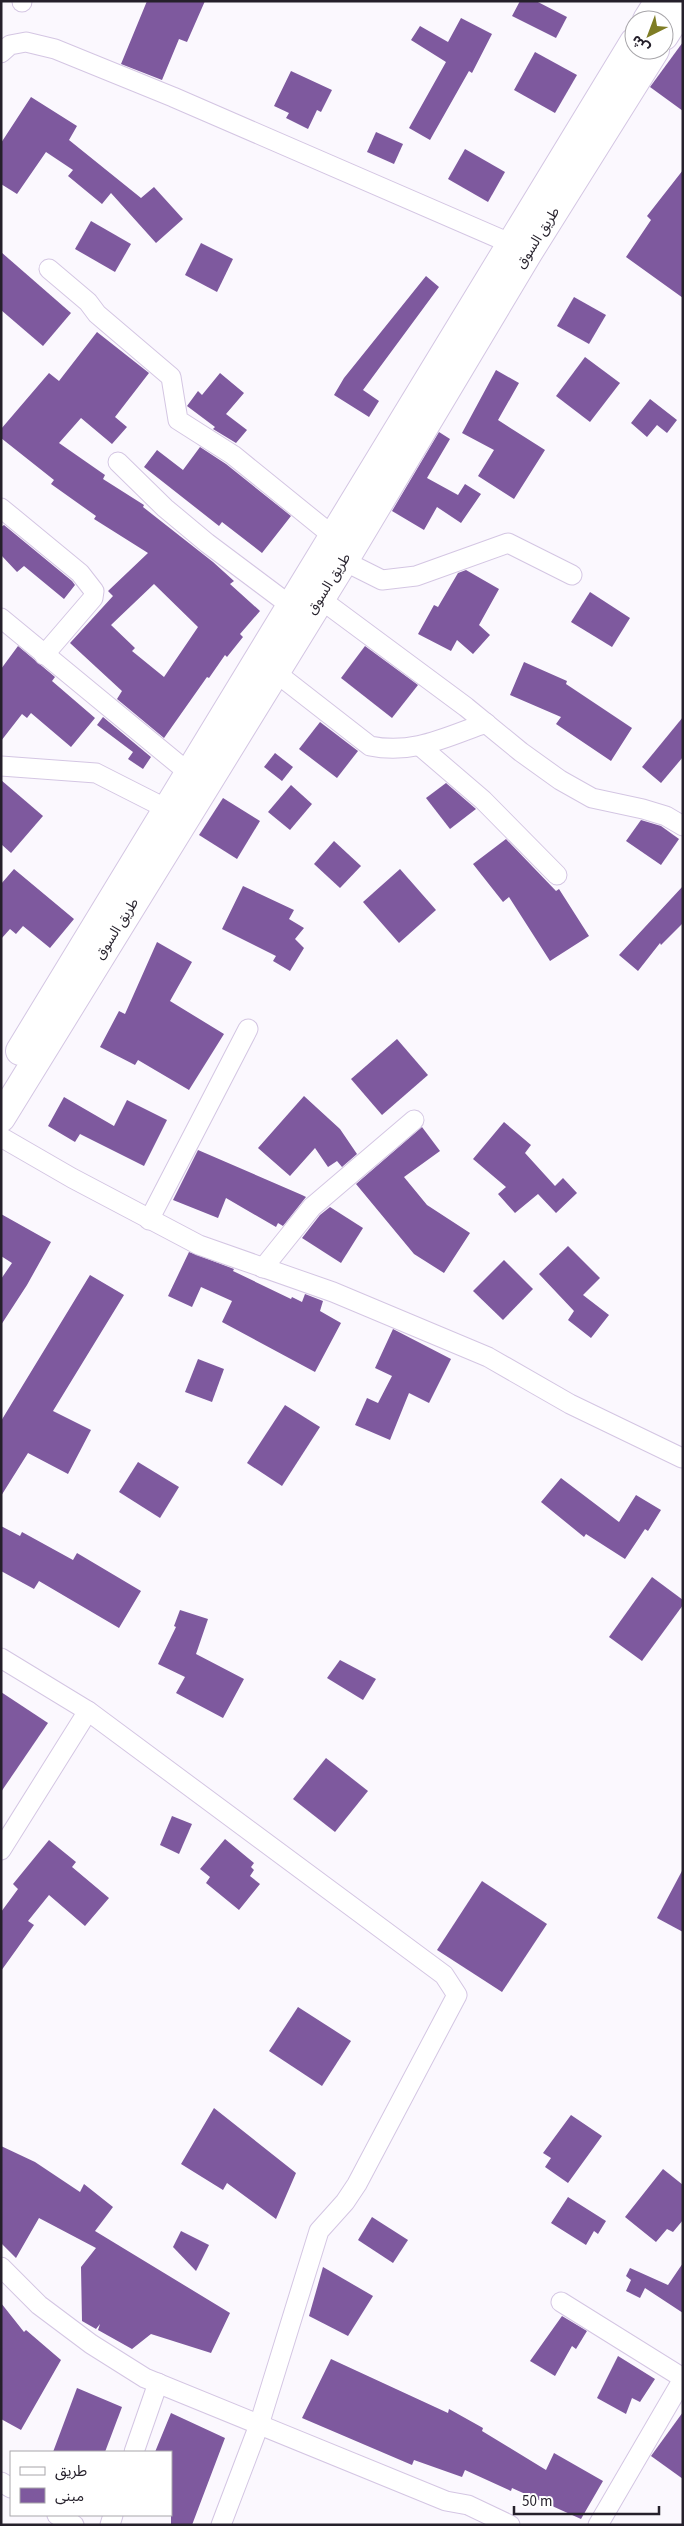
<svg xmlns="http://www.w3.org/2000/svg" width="684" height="2526" viewBox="0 0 684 2526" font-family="'Source Sans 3','Noto Sans Arabic',sans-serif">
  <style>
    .building { fill: #7e599e; fill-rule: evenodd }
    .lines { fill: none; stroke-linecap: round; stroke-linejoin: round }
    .street-casing { stroke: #d4c6e3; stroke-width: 21 }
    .primary-casing { stroke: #d4c6e3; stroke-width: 30 }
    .street { stroke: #fff; stroke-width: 19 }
    .primary { stroke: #fff; stroke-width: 28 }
    .labels { text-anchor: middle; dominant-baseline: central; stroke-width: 5; stroke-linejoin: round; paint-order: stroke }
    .street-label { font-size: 14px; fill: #25202b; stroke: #fff }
  </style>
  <rect width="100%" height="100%" fill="#fbf8fe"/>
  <g class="building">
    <path d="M147 1H205L187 42 179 39 162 80 121 64Z"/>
    <path d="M520 1H536L567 17 556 38 512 16Z"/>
    <path d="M461 18 492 34 472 73 469 71 430 140 409 128 446 62 411 40 420 26 448 42Z"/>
    <path d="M683 42V111L650 87Z"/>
    <path d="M535 52 577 75 555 113 514 90Z"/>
    <path d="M291 71 332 90 321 112 317 110 308 129 286 118 289 113 274 106Z"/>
    <path d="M31 97 77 126 69 140 141 198 154 187 183 219 156 243 111 193 102 204 68 176 73 170 46 152 17 194 1 184V143Z"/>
    <path d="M376 132 403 144 394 164 367 152Z"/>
    <path d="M465 149 505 172 488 202 448 179Z"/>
    <path d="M683 170V298L626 257 651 220 647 216Z"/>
    <path d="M91 221 131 244 115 272 75 249Z"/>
    <path d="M201 243 233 259 217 292 185 275Z"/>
    <path d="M1 252 71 313 43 346 1 310Z"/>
    <path d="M426 276 439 287 363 390 379 401 369 417 334 395 344 378Z"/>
    <path d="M574 297 606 315 589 344 557 326Z"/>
    <path d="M97 332 149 373 115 417 127 427 112 444 81 418 59 443 105 475 103 479 144 505 143 507 213 562 234 581 230 584 260 611 240 634 243 637 227 657 225 655 209 678 207 677 164 738 117 699 122 691 70 643 113 596 108 591 148 553 94 519 96 516 51 484 54 480 1 438V429L49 373 59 381ZM154 584 198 627 164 677 132 651 135 648 111 625Z"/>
    <path d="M585 357 620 383 590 422 556 396Z"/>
    <path d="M496 370 519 383 498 420 545 450 514 499 478 476 494 450 462 433Z"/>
    <path d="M220 373 244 393 226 414 247 430 236 443 213 429 215 427 187 406 198 391 202 395Z"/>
    <path d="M650 399 677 420 667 433 657 425 647 437 631 423Z"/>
    <path d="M439 432 450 439 427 478 458 495 465 484 481 494 461 523 437 507 424 530 392 511Z"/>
    <path d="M200 447 226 464 291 516 262 553 222 522 219 526 144 467 157 450 183 470Z"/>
    <path d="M4 525 72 581 75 585 64 599 24 566 17 572 1 555V527Z"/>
    <path d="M466 570 499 589 479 625 490 635 473 654 457 640 451 651 418 634 434 605 438 607 458 573Z"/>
    <path d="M590 592 630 618 612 647 571 622Z"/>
    <path d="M18 646 55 677 52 681 95 718 71 747 31 713 27 718 22 714 1 741V669Z"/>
    <path d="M365 646 418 685 392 718 341 678Z"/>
    <path d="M524 662 567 681 566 684 632 728 611 761 556 724 561 717 510 695Z"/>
    <path d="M103 717 151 757 143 769 128 759 133 752 97 725Z"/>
    <path d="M683 717V757L661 783 642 767Z"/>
    <path d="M320 722 358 751 337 778 299 749Z"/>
    <path d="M275 753 293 767 282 781 264 767Z"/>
    <path d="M1 780 43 816 11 853 1 844Z"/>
    <path d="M446 783 476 809 450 829 426 798Z"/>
    <path d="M291 785 312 804 290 830 268 812Z"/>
    <path d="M223 798 260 821 237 859 199 835Z"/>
    <path d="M641 820 661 826 679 839 661 865 626 841Z"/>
    <path d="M506 839 556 891 559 889 589 936 550 961 509 897 503 902 473 864Z"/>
    <path d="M334 841 361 866 340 888 314 864Z"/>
    <path d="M14 869 74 919 50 948 23 926 16 934 10 929 1 939V884Z"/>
    <path d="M400 869 436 910 399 943 363 902Z"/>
    <path d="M243 886 294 910 289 919 304 928 295 939 304 948 290 971 273 961 276 956 222 929Z"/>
    <path d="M683 886V923L661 945 660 943 638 971 619 955Z"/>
    <path d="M157 942 192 962 170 1001 224 1034 189 1090 138 1060 135 1065 100 1047 119 1011 125 1014Z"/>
    <path d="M397 1039 428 1075 382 1115 351 1079Z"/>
    <path d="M304 1096 340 1129 357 1154 342 1167 337 1161 328 1167 315 1148 290 1176 258 1148Z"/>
    <path d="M64 1097 114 1126 127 1100 167 1120 144 1166 80 1134 75 1142 48 1126Z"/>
    <path d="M504 1122 531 1145 525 1153 555 1186 563 1178 577 1193 556 1213 538 1194 515 1213 498 1194 506 1187 473 1159Z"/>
    <path d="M422 1127 440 1151 404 1177 427 1205 470 1233 444 1273 414 1254 356 1184Z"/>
    <path d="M198 1150 302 1195 306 1197 283 1226 278 1223 276 1227 226 1198 218 1218 173 1200Z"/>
    <path d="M330 1207 363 1228 341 1263 302 1238 320 1215Z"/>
    <path d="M1 1214 51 1242 27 1285 1 1325V1279L12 1263 1 1256Z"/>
    <path d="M568 1246 600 1278 583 1295 609 1315 591 1338 568 1320 574 1311 539 1274Z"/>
    <path d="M189 1252 234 1269 233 1271 291 1299 292 1297 302 1302 305 1294 323 1301 320 1311 341 1323 315 1372 222 1322 232 1301 201 1287 192 1307 168 1296Z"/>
    <path d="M504 1260 533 1289 503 1320 473 1291Z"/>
    <path d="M90 1275 124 1295 53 1411 91 1430 68 1474 28 1453 1 1496V1421Z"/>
    <path d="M393 1329 451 1359 429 1403 409 1393 390 1440 355 1425 367 1398 378 1403 392 1376 375 1368Z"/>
    <path d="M198 1359 224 1369 212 1402 185 1392Z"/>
    <path d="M285 1405 320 1427 282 1486 247 1463Z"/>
    <path d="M138 1462 179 1487 160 1518 119 1492Z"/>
    <path d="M561 1478 619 1522 636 1495 661 1510 648 1531 645 1529 625 1559 586 1534 584 1537 541 1502Z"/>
    <path d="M1 1526 20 1536 22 1532 73 1560 77 1553 141 1591 119 1628 39 1581 34 1589 1 1571Z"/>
    <path d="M652 1577 683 1600V1605L642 1661 609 1637Z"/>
    <path d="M180 1610 208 1619 196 1654 244 1679 223 1718 176 1693 185 1677 158 1664 176 1627 174 1626Z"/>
    <path d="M340 1660 376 1679 363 1700 327 1678Z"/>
    <path d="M1 1692 48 1723 1 1792Z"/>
    <path d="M326 1758 368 1791 335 1832 293 1799Z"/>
    <path d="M172 1816 192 1824 179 1854 160 1845Z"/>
    <path d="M225 1839 254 1863 251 1867 254 1870 250 1876 260 1884 239 1910 206 1883 210 1877 200 1869Z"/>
    <path d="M49 1840 76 1862 72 1867 109 1898 85 1926 49 1895 28 1921 34 1925 1 1971V1912L18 1889 13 1884Z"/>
    <path d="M683 1869V1932L657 1918Z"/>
    <path d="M482 1881 547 1924 502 1992 437 1950Z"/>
    <path d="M298 2007 351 2041 322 2086 269 2051Z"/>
    <path d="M214 2108 296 2173 276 2219 227 2183 223 2190 181 2164Z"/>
    <path d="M571 2115 602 2136 568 2183 545 2167 551 2158 543 2153Z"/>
    <path d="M1 2146 35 2162 80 2192 84 2184 113 2207 95 2231 230 2313 211 2353 151 2334 132 2349 98 2330 100 2324 96 2329 82 2321 81 2267 96 2248 39 2218 16 2258 1 2243Z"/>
    <path d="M663 2169 683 2185V2220L673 2232 667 2229 656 2242 625 2217Z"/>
    <path d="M568 2197 606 2221 598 2234 594 2231 586 2245 551 2223Z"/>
    <path d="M372 2217 408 2240 393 2263 358 2240Z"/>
    <path d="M181 2231 209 2245 196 2271 173 2247Z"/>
    <path d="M683 2263V2313L645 2288 640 2298 626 2291 631 2280 626 2276 630 2268 668 2285Z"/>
    <path d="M323 2267 373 2296 348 2336 309 2316Z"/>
    <path d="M1 2303 24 2332 26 2330 61 2360 21 2430 1 2419Z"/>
    <path d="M562 2316 587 2331 576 2349 572 2346 555 2376 530 2361Z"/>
    <path d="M618 2356 655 2379 640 2402 632 2398 626 2414 597 2398Z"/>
    <path d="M331 2359 448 2413 449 2409 483 2428 482 2431 546 2470 554 2453 603 2481 581 2519 512 2488 511 2491 465 2470 462 2477 414 2460 412 2465 302 2418Z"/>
    <path d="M77 2388 122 2407 105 2452H53Z"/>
    <path d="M683 2412V2479L651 2456Z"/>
    <path d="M171 2413 225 2438 192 2525H171V2452H155Z"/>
  </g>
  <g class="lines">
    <g class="street-casing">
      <g id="street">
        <path d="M22 2V1"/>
        <path d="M1 53 10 45 26 42 55 49 173 97 512 244"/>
        <path d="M49 269 88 302 97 314 171 377 178 420 233 455 333 536"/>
        <path d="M118 462 165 508 207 543 291 606"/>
        <path d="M1 508 80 573 94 591 93 598 44 655"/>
        <path d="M344 561 382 580 416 576 508 543 572 575"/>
        <path d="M319 598 466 707 521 752 560 780 592 798 643 809 666 816 683 826"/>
        <path d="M1 618 189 773"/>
        <path d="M275 672 370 746C413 755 446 737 486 723"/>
        <path d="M420 746 483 800 557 875"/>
        <path d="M1 766 96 773 167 809"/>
        <path d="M1 1137 72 1178 199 1245 333 1292 488 1357 570 1404 682 1458"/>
        <path d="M149 1220 248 1029"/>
        <path d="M263 1268 312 1207 414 1120"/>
        <path d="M1 1658 88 1711 444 1975 457 1995 357 2184 345 2202 319 2231 259 2425 221 2525"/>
        <path d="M1 1850 88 1711"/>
        <path d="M1 2267 39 2305 91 2344 145 2378 446 2501 468 2505 510 2525"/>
        <path d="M561 2302 683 2378"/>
        <path d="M134 2452 158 2383"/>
        <path d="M1 2482 11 2488"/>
        <path d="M57 2515 74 2525"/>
        <path d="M110 2525 113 2515"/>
        <path d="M598 2525 683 2379"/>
      </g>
    </g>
    <g class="primary-casing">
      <g id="primary">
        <path d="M647 20 659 1"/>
        <path d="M664 36 683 6"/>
        <path d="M20 1051 634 42"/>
        <path d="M1 1118 344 561 528 253 655 50"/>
      </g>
    </g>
    <use href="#street" class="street"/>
    <use href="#primary" class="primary"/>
  </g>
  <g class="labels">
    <g class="street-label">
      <text transform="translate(538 238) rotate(-58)">طريق السوق</text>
      <text transform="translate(329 584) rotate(-58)">طريق السوق</text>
      <text transform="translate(117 929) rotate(-58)">طريق السوق</text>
    </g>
  </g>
  <rect width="684" height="2526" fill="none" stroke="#25202b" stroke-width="5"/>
  <rect x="10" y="2451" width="162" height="65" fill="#ffffff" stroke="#a8a6aa"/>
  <rect x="20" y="2467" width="25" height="8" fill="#ffffff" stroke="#a8a6aa"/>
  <text x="55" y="2476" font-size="15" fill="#25202b">طريق</text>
  <rect x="20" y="2488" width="25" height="15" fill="#7e599e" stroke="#a8a6aa"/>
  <text x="55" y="2501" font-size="15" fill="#25202b">مبنى</text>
  <g transform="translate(649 35) rotate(222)"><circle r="24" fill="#ffffff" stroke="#a8a6aa"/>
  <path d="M0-4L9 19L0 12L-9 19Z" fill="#7f7d25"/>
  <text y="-8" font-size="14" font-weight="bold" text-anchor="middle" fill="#25202b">ش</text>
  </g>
  <path d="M514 2506v8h145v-8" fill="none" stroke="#25202b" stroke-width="2.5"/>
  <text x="522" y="2506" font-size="15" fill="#25202b" stroke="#ffffff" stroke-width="4" paint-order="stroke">50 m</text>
</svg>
